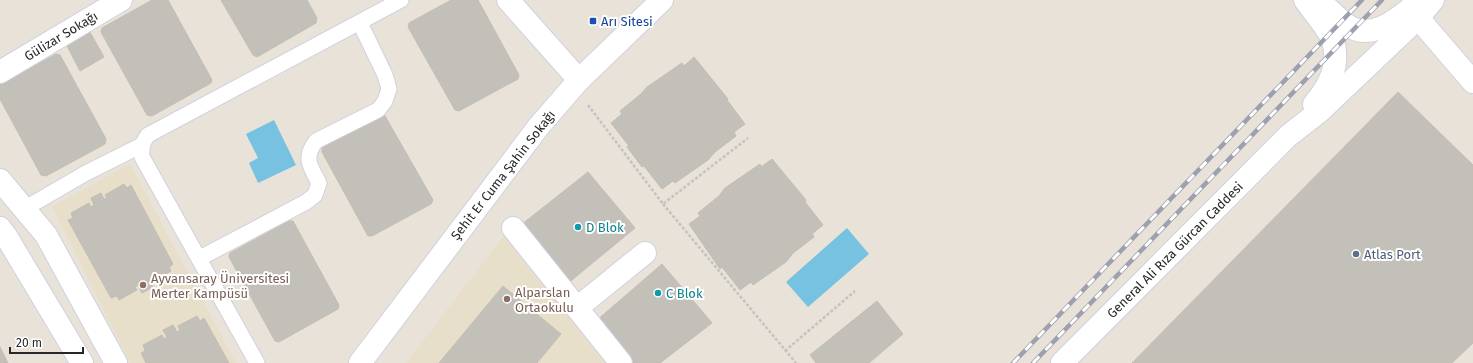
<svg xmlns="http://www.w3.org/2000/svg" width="1473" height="363" viewBox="0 0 1473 363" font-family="'Fira Sans',sans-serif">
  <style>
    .education { fill: #e8dfca }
    .water { fill: #77c2e0 }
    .building { fill: #c3bfb9; stroke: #c3beb4 }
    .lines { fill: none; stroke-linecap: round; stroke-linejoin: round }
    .lane-casing { stroke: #cfd2de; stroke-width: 17 }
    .street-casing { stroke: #cfd2de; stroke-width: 24 }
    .secondary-casing { stroke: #cfd2de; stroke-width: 24 }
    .path { stroke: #c3c3c3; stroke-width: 2.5; stroke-dasharray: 3 2; stroke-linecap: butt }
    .lane { stroke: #fff; stroke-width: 15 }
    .street { stroke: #fff; stroke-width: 22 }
    .secondary { stroke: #fff; stroke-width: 22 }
    .rail-casing { stroke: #9da0af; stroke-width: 4.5 }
    .rail { stroke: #fff; stroke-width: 3; stroke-dasharray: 9; stroke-linecap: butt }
    .transit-dot { fill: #1a4fb4; stroke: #fff; stroke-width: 1.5 }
    .culture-dot { fill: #0f9aa8; stroke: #fff; stroke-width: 1.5 }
    .service-dot { fill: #5c6f8a; stroke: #fff; stroke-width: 1.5 }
    .education-dot { fill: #8d6e63; stroke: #fff; stroke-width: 1.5 }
    .labels { text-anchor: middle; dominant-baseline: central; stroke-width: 4; stroke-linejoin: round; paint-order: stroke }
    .transit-label { font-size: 13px; fill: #164399; stroke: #fff; text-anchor: start }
    .street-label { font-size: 13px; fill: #272727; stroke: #fff }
    .culture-label { font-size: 13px; fill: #0d838f; stroke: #fff; text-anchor: start }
    .service-label { font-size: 13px; fill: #4e5e75; stroke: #fff; text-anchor: start }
    .education-label { font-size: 13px; fill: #785e54; stroke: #fff; text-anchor: start }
  </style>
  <rect width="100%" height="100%" fill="#e8e2d9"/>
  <g class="education">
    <path d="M130 164 236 363H130L52 206Z"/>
    <path d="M505 234 611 363H406Z"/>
  </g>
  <g class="water">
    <path d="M274 120 296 165 258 183 249 163 258 158 246 134Z"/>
    <path d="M847 228 869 254 808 307 786 282Z"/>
  </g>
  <g class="building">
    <path d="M152 0H168L212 80 211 83 152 116 147 115 101 32 102 28Z"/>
    <path d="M221 0H307L317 18 316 23 257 57 253 55Z"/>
    <path d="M451 0H478L519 75 518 79 459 111 455 110 408 27 409 23Z"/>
    <path d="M87 27 104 57 80 71 64 40Z"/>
    <path d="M56 54 60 55 106 139 105 144 46 176 41 175 0 99V85Z"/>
    <path d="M694 57 728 99 727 100 745 124 734 132 736 136 715 152 708 160 675 183 673 181 662 189 644 166 642 167 627 147 629 146 611 123 622 114 620 111 641 94 647 87 682 63 684 66Z"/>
    <path d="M1398 92 1473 165V343L1452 363H1132Z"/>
    <path d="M382 115 385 116 433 200 431 204 372 236H368L322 152V148Z"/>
    <path d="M772 159 806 200 805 202 823 225 812 234 814 237 793 253 786 262 753 285 751 282 740 290 722 267 720 269 689 224 700 216 698 213 719 196 725 188 760 164 761 167Z"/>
    <path d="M588 172 635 228 567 284 521 225Z"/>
    <path d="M124 184 127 188 131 185 173 264 169 268 171 271 154 281 152 277 149 280 153 287 142 293 138 285 135 287 137 290 119 300 117 296 111 298 68 220 73 218 71 213 89 203 91 207 94 205 91 198 101 193 104 199 107 198 105 195Z"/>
    <path d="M289 221H293L339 305 338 309 279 342 275 341 229 257 230 253Z"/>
    <path d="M662 264 712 323 660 363H629L596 321Z"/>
    <path d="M503 286 561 334 537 363H439Z"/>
    <path d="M877 301 903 334 869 363H816L810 355Z"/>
    <path d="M197 316 200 321 204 318 229 363H146L141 353 145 351 143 345 162 335 164 339 167 337 163 330 173 325 177 332 180 330 178 326Z"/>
    <path d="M0 347 8 363H0Z"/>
  </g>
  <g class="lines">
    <g class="lane-casing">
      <g id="lane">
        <path d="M24 209 86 173 142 145"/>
        <path d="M200 258 306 202 315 195 319 183C310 166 303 158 316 141L378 110 385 101 389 89 385 75 360 23"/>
        <path d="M257 363 142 157C141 148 143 141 148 135L401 0"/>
      </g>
    </g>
    <g class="street-casing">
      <g id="street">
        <path d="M508 0 579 80"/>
        <path d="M1418 18 1473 82"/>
        <path d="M0 72 121 0"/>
        <path d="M513 228 621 363"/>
        <path d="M577 308 645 253"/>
      </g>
    </g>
    <g class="secondary-casing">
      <g id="secondary">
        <path d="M1305 0C1312 10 1330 31 1333 41 1340 65 1329 87 1314 104"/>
        <path d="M1318 0C1327 7 1335 16 1344 23 1368 42 1393 23 1412 7"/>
        <path d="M0 180 46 235 116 363"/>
        <path d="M0 228 6 236 82 363"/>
        <path d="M360 363 539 126 579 80 662 0"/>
        <path d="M1062 363 1288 136 1320 111 1418 18 1433 0"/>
      </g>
    </g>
    <g class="path">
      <path d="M588 105 663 204 748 138"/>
      <path d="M663 204 796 363"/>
      <path d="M785 351 855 291"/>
    </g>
    <use href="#lane" class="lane"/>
    <use href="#street" class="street"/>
    <use href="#secondary" class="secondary"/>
    <g class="rail-casing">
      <g id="rail">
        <path d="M1013 363 1362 0"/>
        <path d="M1033 363 1382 0"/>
      </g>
    </g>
    <use href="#rail" class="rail"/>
  </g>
  <rect class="transit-dot" x="589" y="17" width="8" height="8" rx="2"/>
  <g class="culture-dot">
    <circle cx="578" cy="227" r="4"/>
    <circle cx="658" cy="293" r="4"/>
  </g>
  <circle class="service-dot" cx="1356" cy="254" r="4"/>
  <g class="education-dot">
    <circle cx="143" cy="285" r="4"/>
    <circle cx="507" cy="299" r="4"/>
  </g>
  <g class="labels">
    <g class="transit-label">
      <text x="601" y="21">Arı Sitesi</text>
    </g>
    <g class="street-label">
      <text transform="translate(61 36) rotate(-31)">Gülizar Sokağı</text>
      <text transform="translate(503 175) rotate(-52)">Şehit Er Cuma Şahin Sokağı</text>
      <text transform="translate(1175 250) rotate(-45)">General Ali Rıza Gürcan Caddesi</text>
    </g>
    <g class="culture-label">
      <text x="586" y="227">D Blok</text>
      <text x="666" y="293">C Blok</text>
    </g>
    <g class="service-label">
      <text x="1364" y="254">Atlas Port</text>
    </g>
    <g class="education-label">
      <text x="151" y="278">Ayvansaray Üniversitesi<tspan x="151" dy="15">Merter Kampüsü</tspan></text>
      <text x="515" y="292">Alparslan<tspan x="515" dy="15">Ortaokulu</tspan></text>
    </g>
  </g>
  <path d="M10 347v6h73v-6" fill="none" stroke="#272727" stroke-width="2"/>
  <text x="16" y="347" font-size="12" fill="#272727" stroke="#ffffff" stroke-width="3" paint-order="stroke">20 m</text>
</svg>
